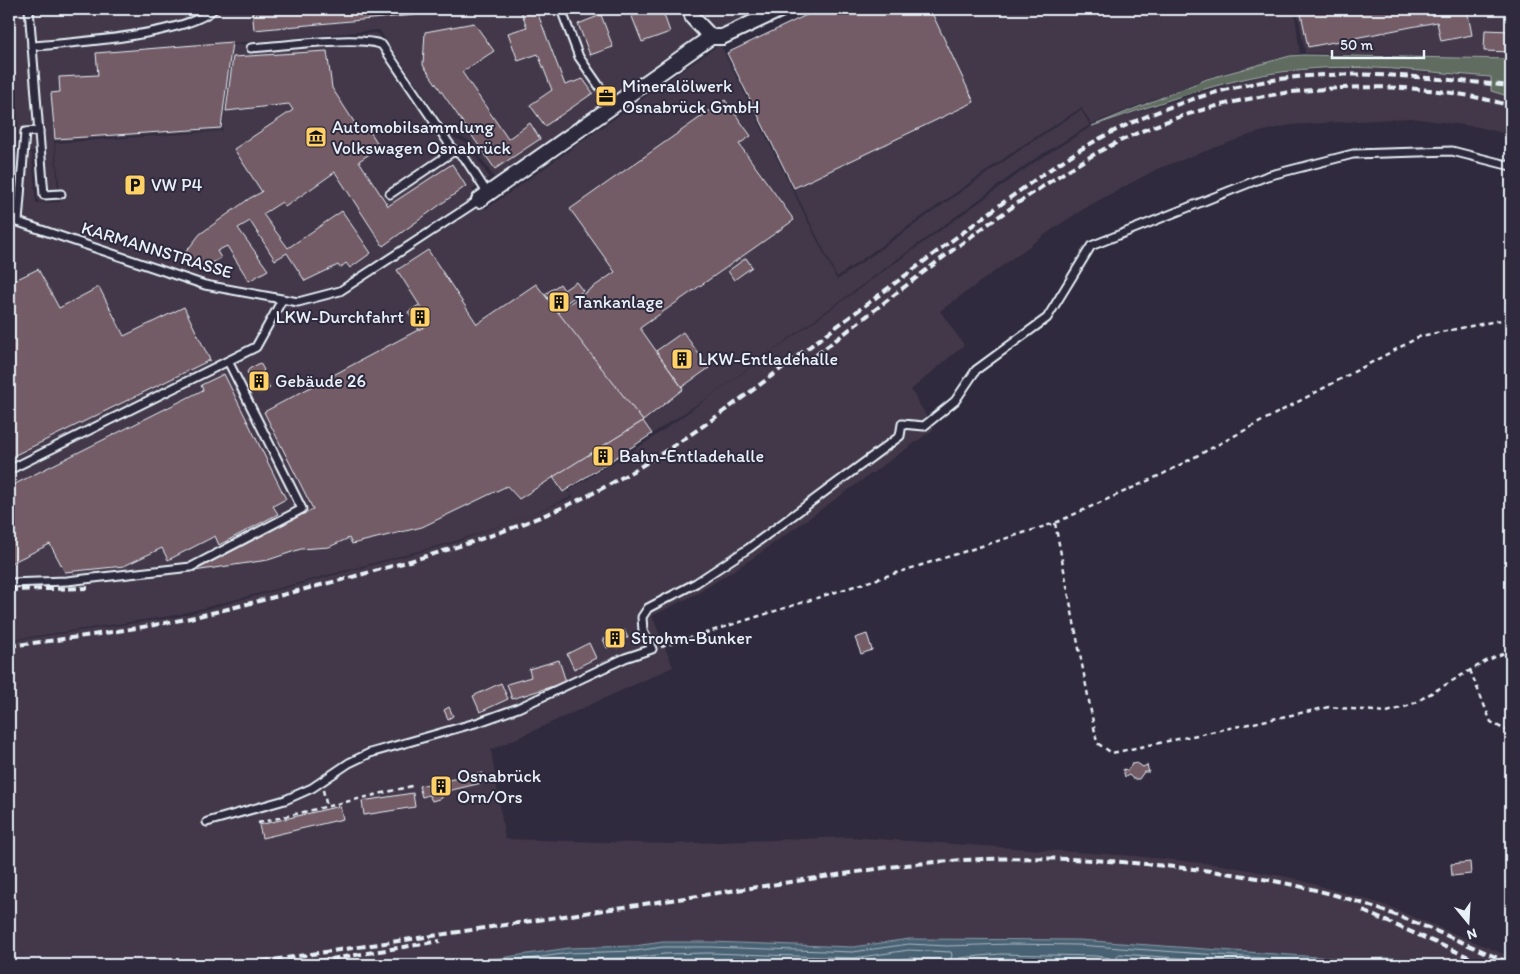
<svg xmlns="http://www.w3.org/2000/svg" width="1520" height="974" viewBox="0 0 1520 974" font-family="Itim,sans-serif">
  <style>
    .built { fill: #433949 }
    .green { fill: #616c60; stroke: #a4aeac }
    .water { fill: #4a6273; stroke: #899ba8 }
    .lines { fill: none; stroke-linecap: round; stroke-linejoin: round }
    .shore { stroke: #a9b8c3; stroke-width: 1 }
    .building { fill: #735b66; stroke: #e8f1f8 }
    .service-casing { stroke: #e8f1f8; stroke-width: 11 }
    .minor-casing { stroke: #e8f1f8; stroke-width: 18 }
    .path { stroke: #e8f1f8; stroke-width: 2.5; stroke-dasharray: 5 4; stroke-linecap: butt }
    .service { stroke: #2f2a3d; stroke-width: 7 }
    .minor { stroke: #2f2a3d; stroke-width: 14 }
    .rail { stroke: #e8f1f8; stroke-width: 4; stroke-dasharray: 8 4; stroke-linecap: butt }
    .labels { text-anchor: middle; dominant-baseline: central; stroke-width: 4; stroke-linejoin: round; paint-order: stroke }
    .poi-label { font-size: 18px; fill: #e8f1f8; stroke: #2f2a3d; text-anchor: start }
    .street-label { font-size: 18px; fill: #e8f1f8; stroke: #2f2a3d }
  </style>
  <rect width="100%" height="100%" fill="#2f2a3d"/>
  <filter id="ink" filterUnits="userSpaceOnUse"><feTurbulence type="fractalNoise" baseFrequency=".02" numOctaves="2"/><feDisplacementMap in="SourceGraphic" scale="10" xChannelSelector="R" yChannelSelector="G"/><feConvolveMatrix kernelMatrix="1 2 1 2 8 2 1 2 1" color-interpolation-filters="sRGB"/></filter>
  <g filter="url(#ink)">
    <g class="built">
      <path d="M9 9H682L686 22 710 48 487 205 476 190 494 178 470 141 449 132 379 30 234 43 233 45 377 33 447 135 467 143 489 177 472 190 486 209 720 44 837 280 1024 147 1081 110 1090 125 1033 160 713 394 564 491 569 492 571 497 526 516 453 542 177 615 9 640V102H14L16 154 32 153 36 203 61 202 55 143 222 131 229 84 221 130 54 141 59 200 38 202 34 151 19 152 17 101H9Z"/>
      <path d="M697 9H772L729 29 709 27 699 15Z"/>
      <path d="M819 9H1294L1300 53 1207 78 1092 124 1081 108 1023 145 837 277 727 53Z"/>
      <path d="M1297 9H1511V59L1305 53Z"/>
      <path d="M1364 68 1491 77V91L1511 97V135L1479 127 1411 118 1290 125 1252 134 1157 169 1090 205 1057 226 940 311 964 345 911 390 934 429 753 558 698 593 652 616 673 667 491 750 505 839 671 844 848 837 1134 856 1222 865 1292 878 1382 904 1511 957V965H9V641L177 617 454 543 573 498 569 490 651 439 1035 162 1092 126 1236 82 1290 71Z"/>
    </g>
    <path class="green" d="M1303 55 1511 59V97L1491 91V77C1425 72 1356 62 1289 71 1222 79 1156 105 1092 126L1207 79 1290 56Z"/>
    <path class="water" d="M909 939 1079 940 1346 959 1393 958 1440 961 1460 965H1124L1096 961 1000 959 921 965H383L500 958 569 948 634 946 663 942H710L853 947Z"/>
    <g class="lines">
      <g class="shore">
        <path d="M447 965 501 963 569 953 635 951 663 947H710L853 952 909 944 947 946 1011 944 1078 945 1345 964 1393 963 1424 965"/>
        <path d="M522 965 570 959 635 958 664 954 710 953 854 958 909 950 951 952 952 955 949 965"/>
        <path d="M632 965 664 961 709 960 829 965"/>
        <path d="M857 965 910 958 939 959 941 965"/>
        <path d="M955 965 956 961 960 958 1000 954 1096 956 1110 958 1113 965"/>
        <path d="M1119 965 1117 956 1120 954 1280 965"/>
      </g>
    </g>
    <g class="building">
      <path d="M82 9H189V12Z"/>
      <path d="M252 9H414L415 15 254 30Z"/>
      <path d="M520 9H536L565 85 583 79 593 93 545 126 530 105 552 90 538 54 518 61 508 33 527 27Z"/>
      <path d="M629 9H662L670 32 642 42Z"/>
      <path d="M819 9H930L974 102 794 188 727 53Z"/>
      <path d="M1300 9H1467L1472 35 1441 41 1437 22 1308 47Z"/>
      <path d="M601 15 613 47 590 55 578 24Z"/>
      <path d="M474 23 494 51 462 72 508 139 530 123 540 139 495 169 423 65 425 32Z"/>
      <path d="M1485 30 1511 31V52L1484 51Z"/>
      <path d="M232 42 221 128 55 139 51 93 60 92 59 77 98 75 96 53Z"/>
      <path d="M327 51 332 88 360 131 367 127 380 147 359 161 388 206 452 164 466 186 383 246 335 172 285 207 282 202 263 214 288 248 342 211 371 253 350 268 346 263 340 268 338 265 305 281 287 253 275 260 250 221 238 228 268 270 249 281 227 246 217 251 221 258 203 268 181 258 200 234 250 198 262 192 234 149 293 110 289 104 226 111 233 57Z"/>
      <path d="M725 100 751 136 739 144 794 220 640 328 683 389 643 421 556 313 615 272 570 209Z"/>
      <path d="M428 250 477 324 536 284 643 421 519 499 507 486 422 527 352 544 349 538 329 547 301 549 268 560 194 571 313 509 264 412 431 323 397 270Z"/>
      <path d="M746 258 752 267 734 280 728 271Z"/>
      <path d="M38 269 59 308 99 287 124 336 184 307 210 360 9 458V283Z"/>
      <path d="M576 282 583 291 556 310 545 294 560 284 564 290Z"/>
      <path d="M419 305 431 323 419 330 408 312Z"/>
      <path d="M683 332 709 368 682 387 656 351Z"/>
      <path d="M260 363 264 370 262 372 270 388 260 393 257 392 247 372 249 369Z"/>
      <path d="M224 374 286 499 273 506 278 514 219 545 215 536 168 560 162 548 124 566 65 572 50 544 9 564V487L203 390 201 385Z"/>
      <path d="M643 421 652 434 563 492 553 477Z"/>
      <path d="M613 630 621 632 624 630 628 638H624L623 644 618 648 610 646 607 648 603 639H606L608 634Z"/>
      <path d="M867 634 872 650 861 654 855 638Z"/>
      <path d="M589 643 596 658 574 669 567 654Z"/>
      <path d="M559 660 566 682 512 699 507 684 531 677 529 669Z"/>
      <path d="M501 683 508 699 480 712 473 696Z"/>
      <path d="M449 707 453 716 448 719 444 710Z"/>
      <path d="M1137 763 1143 767 1147 765 1149 772H1144L1139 779H1133L1129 775 1125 777 1123 769 1128 770 1132 764Z"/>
      <path d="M483 773 486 782 443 792 442 798 432 801 429 795 422 797 419 786Z"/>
      <path d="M413 793 415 807 364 815 362 801Z"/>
      <path d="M340 806 343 819 262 838 259 825Z"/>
      <path d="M1470 862 1471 874 1452 876 1451 864Z"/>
    </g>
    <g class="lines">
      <g class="service-casing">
        <g id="service">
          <path d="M29 9 44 195 61 194"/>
          <path d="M561 9 579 57 613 106"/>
          <path d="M32 46C73 43 186 35 214 9"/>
          <path d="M251 48C279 46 361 35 382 45L454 151"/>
          <path d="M390 194 454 151 464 157 488 194"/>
          <path d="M9 221 18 222 205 285 298 302 340 291 479 200"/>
          <path d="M18 222 25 132 39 131"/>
          <path d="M9 470 256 347 282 300"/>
          <path d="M9 583 67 581 191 567 302 509 228 361"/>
          <path d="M207 822 285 800 312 788 349 763 370 753 479 722 518 708 625 658 652 649 643 631 642 617 648 608 696 583 749 548 900 436 902 424 924 426 955 401 976 370 1047 318 1091 246 1267 176 1353 154 1452 151 1511 166"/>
        </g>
      </g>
      <g class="minor-casing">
        <g id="minor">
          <path d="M690 9 693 18 711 37"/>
          <path d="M479 200 711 37H722L782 9"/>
        </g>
      </g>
      <g class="path">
        <path d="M1055 523 1097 743 1112 753 1329 707 1387 712 1411 705 1486 661 1511 650"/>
        <path d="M661 647 1055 523 1163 474 1421 336 1511 318"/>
        <path d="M1470 670 1491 722 1505 730 1511 729"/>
        <path d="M323 790 327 807"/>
        <path d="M258 823 412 786"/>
      </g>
      <use href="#service" class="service"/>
      <use href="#minor" class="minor"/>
      <g class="rail">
        <path d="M816 355C902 290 991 216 1083 161 1161 114 1252 92 1342 88 1398 85 1457 90 1511 106"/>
        <path d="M9 590 88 588"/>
        <path d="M9 646C66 639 124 631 181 620 235 608 288 593 341 580 430 556 517 532 599 490 677 449 747 395 817 341 859 310 901 279 943 247 987 215 1032 180 1078 151 1140 113 1224 84 1297 77 1368 70 1440 79 1511 86"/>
        <path d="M1363 911 1487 965"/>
        <path d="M239 965 890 867C982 855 1073 856 1165 866 1238 873 1313 885 1382 910 1426 926 1469 945 1511 964"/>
        <path d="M295 965 440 941"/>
      </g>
    </g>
  </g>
  <defs>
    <g id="office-square" transform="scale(1.125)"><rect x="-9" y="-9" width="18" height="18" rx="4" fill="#ffd166" stroke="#2f2a3d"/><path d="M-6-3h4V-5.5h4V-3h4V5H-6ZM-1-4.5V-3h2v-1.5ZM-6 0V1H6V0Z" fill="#111"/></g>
    <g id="museum-square" transform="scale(1.125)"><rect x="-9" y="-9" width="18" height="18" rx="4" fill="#ffd166" stroke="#2f2a3d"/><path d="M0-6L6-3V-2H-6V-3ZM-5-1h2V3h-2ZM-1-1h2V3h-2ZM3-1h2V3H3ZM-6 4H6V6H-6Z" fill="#111"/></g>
    <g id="parking-square" transform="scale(1.125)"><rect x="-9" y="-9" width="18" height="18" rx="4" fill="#ffd166" stroke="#2f2a3d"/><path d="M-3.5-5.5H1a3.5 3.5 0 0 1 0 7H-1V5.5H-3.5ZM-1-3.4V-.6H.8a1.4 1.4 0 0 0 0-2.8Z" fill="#111"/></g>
    <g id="building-square" transform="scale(1.125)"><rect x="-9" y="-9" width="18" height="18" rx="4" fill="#ffd166" stroke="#2f2a3d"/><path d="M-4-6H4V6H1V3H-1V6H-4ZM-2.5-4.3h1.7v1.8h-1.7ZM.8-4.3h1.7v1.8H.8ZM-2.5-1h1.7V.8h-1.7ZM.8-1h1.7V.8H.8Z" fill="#111"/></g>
  </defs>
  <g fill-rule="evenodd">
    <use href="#office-square" x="606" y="96"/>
    <use href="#museum-square" x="316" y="137"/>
    <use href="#parking-square" x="135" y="185"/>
    <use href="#building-square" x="559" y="302"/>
    <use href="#building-square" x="420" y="317"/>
    <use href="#building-square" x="682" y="359"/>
    <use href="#building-square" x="259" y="381"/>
    <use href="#building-square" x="603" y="456"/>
    <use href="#building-square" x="615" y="638"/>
    <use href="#building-square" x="441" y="786"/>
  </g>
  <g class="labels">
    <g class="poi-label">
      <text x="622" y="86">Mineralölwerk<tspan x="622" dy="21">Osnabrück GmbH</tspan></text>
      <text x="332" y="127">Automobilsammlung<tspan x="332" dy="21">Volkswagen Osnabrück</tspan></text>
      <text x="151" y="185">VW P4</text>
      <text x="575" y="302">Tankanlage</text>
      <text x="404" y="317" text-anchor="end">LKW-Durchfahrt</text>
      <text x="698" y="359">LKW-Entladehalle</text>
      <text x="275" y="381">Gebäude 26</text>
      <text x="619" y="456">Bahn-Entladehalle</text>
      <text x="631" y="638">Strohm-Bunker</text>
      <text x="457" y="776">Osnabrück<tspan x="457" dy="21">Orn/Ors</tspan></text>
    </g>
    <g class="street-label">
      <text transform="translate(157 250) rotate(17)">KARMANNSTRASSE</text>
    </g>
  </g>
  <rect width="1520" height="974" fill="none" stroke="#2f2a3d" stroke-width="30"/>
  <rect x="15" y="15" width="1490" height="944" fill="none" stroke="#e8f1f8" stroke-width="2" filter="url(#ink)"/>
  <g transform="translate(1468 922) rotate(162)" stroke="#2f2a3d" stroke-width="4" paint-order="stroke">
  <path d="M0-4L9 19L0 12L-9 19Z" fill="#e8f1f8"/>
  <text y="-8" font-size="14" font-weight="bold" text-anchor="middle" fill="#e8f1f8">N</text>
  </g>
  <path d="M1332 50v8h92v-8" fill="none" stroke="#e8f1f8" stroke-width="2.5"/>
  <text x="1340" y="50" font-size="15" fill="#e8f1f8" stroke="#2f2a3d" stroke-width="4" paint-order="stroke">50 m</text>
</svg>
